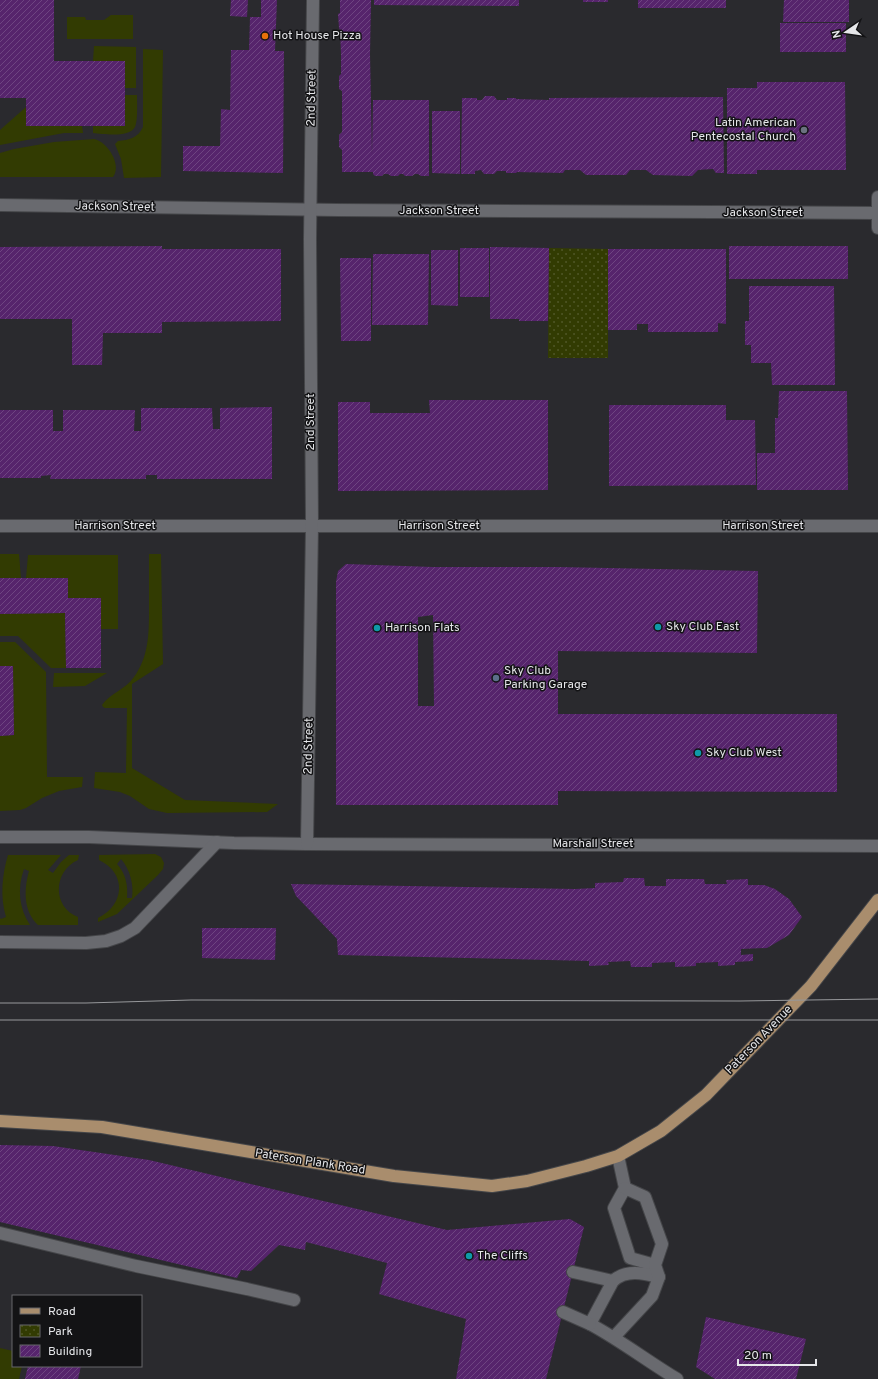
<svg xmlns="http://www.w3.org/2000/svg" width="878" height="1379" viewBox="0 0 878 1379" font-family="Overpass,sans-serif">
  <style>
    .green { fill: #323b02; fill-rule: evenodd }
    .park { fill: url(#park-dots) }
    .building { fill: url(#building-hatch); fill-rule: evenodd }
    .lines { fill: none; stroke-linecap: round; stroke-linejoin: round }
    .minor-casing { stroke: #454649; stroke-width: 14 }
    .major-casing { stroke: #454649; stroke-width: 14 }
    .minor { stroke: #696a6f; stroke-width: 12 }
    .major { stroke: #a98d6d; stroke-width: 12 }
    .tram { stroke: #97989b; stroke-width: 1 }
    .food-dot { fill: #e8710a; stroke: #131315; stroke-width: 1.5 }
    .worship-dot { fill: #6b7280; stroke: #131315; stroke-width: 1.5 }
    .culture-dot { fill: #0f9aa8; stroke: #131315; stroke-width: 1.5 }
    .service-dot { fill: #5c6f8a; stroke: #131315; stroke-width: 1.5 }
    .labels { text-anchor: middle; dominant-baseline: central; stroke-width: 3; stroke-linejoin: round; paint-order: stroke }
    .poi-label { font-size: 12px; fill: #e5e6e9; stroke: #131315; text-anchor: start }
    .street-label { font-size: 12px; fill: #e5e6e9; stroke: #131315 }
  </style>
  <defs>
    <pattern id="park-dots" width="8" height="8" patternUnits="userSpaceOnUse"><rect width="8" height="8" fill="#323b02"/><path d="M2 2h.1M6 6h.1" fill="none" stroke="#505727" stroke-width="1.8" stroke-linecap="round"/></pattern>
    <pattern id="building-hatch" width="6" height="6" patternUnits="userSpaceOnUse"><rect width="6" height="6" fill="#56246c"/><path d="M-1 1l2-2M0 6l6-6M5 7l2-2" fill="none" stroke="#6e4481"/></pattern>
  </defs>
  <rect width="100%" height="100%" fill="#2a2a2e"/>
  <g class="green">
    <path d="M111 15H133V39H67V17H85L86 20H104Z"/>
    <path d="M94 46 136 47V88H125L93 61Z"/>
    <path d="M143 49 163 50 161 177 124 178 121 159 115 144 118 141C129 140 138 138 143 127Z"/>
    <path d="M125 95H137C137 103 138 120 135 127 129 138 104 134 93 133V126Z"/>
    <path d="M26 107V126H82L83 133H64L0 145V130Z"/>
    <path d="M94 139C108 142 122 165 113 177H0V153L14 149 54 142Z"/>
    <path d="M0 554H19L21 578H0Z"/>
    <path d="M149 554H161L163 664 132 684V768L185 800 278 804 267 812 167 813 149 809 130 796 120 792 94 788 95 772 126 773 127 708H105L103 707 102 705C109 694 126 689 134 677 150 655 149 629 149 603 149 587 149 571 149 554Z"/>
    <path d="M28 555H118V629H101L100 598H68V578H26Z"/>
    <path d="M65 613 66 668H51L18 636H0V614Z"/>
    <path d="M0 642H15L46 672 47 777H83L82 787 59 791 42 798 26 808 20 810 0 811V736L14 735 13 666H0Z"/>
    <path d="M54 673H107L85 686 53 687Z"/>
    <path d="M155 854 161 857 164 863 163 869 158 875 117 914 98 922V918C125 905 127 873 99 860V855ZM121 859C130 869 134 885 132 898H127C128 885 126 874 117 864Z"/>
    <path d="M8 855H61L48 870 53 873 61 862 69 855H79L78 860C53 871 52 907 78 917V925H38C23 911 24 889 29 871L24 869C17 888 19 909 30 925H0V918L1 919 6 917C0 897 2 875 8 855Z"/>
    <path d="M0 1348 13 1351V1366H22L19 1379H0Z"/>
  </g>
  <path class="park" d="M549 248 608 249V358H548Z"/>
  <g class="building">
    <path d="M0 0H54V61H125V126H26V98H0Z"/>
    <path d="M231 0H248L247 17 230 16Z"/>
    <path d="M261 0H277L275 51H284L283 173 183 171V146H220L221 109 230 110 231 50H249L250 17H261Z"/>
    <path d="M340 0H371L370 54 372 155 373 100H429V176H421L418 174H415L412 176H405L403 174H400L398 176H391L388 174H384L382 176H375L373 174V172H342V150L339 147V135L342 132V91L339 89V76L341 74V54L340 30 339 28 338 14 340 13Z"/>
    <path d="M374 0H519V6L374 5Z"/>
    <rect x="583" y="0" width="25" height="2"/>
    <rect x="638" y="0" width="88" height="8"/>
    <path d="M784 0H849V22H783Z"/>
    <rect x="780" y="23" width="66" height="29"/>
    <path d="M757 82H845L846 170H757V174H727V88H757Z"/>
    <path d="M485 96H494L497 100H507V98H516V99L549 100V98L723 97 724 173H716L713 169 698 170 692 176 653 175 646 170H630L626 175H586L580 170H565L563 173 516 172 517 173H506V171H497L494 174H484L481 170 475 171V174H461L462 98H477V100H482Z"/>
    <path d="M432 111H460V174L432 173Z"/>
    <path d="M162 246V249H281V321L162 322V333H103L102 365H72V319H0V247Z"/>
    <rect x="729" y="246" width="119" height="33"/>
    <path d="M490 247 549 248 548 321H519V319H490Z"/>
    <rect x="460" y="248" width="29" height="49"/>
    <path d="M608 249H726V324L718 323V332H648V324H637V330H608Z"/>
    <path d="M431 250H458V306L431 305Z"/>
    <path d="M373 254H429L428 325H372Z"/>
    <path d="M340 258H371V341H341Z"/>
    <path d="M749 286H834L835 385H772L771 363H751V345H745V321H749Z"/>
    <path d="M779 391H847L848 490H757V453H775V418H778Z"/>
    <path d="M429 400H548V490L338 491V402H370V413H430Z"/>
    <path d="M609 405H726V420H755L756 485 609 486Z"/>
    <path d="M272 407V479H157V475H146V479H50L51 475 41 476V478H0V410H53V431H63V410H135L134 431H141V408H212L213 429H220V408Z"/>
    <path d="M346 564 433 567H558L758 571 757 653 558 651V714H837V792L558 791V805H336V582L338 571ZM433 615 434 706H418V617Z"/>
    <path d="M0 578H68V598H101V668H66L65 613 0 614Z"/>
    <path d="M0 666H13L14 735 0 736Z"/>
    <path d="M624 878H644L645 886H666V879H704L705 884H727L726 880 748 879V885H764L775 889 789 899 802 917 789 935 767 948 741 949V955L753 954V961L735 962V965L718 966V962L696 963V966L675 967V962L652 963V967H631L630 961 608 962 609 965 589 966V961L338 955 337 939 296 896 291 884 575 889 595 888V883L623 882Z"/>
    <path d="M202 928H276L275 960 202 958Z"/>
    <path d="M0 1145 53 1146 149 1160 447 1230 570 1219 584 1227 546 1379H456L466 1319 379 1294 387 1263 306 1242 305 1250 279 1245 251 1271 241 1270 237 1278 0 1222Z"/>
    <path d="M706 1317 806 1339 796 1379H715L696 1367Z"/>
    <path d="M28 1366H81L78 1379H25Z"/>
  </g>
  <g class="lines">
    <g class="minor-casing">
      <g id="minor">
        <path d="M878 197V228"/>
        <path d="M0 205 337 210 878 213"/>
        <path d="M0 526H878"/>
        <path d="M0 837H89L234 843 307 844 878 846"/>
        <path d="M307 844 312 526 310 239 313 0"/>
        <path d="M0 942 86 943 106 941 121 936 135 928 217 842"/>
        <path d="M618 1156 625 1188 614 1208 630 1258 655 1265"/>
        <path d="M0 1233 136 1266 247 1289 294 1300"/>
        <path d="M573 1272 613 1281"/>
        <path d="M659 1277C643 1273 626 1269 613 1281L590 1324C620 1340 647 1361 677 1379"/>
        <path d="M563 1312 590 1324"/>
        <path d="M614 1337 652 1296 659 1277 655 1265 662 1244 645 1197 625 1188"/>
      </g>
    </g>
    <g class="major-casing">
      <path id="major" d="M0 1121 102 1127 394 1176 492 1186 527 1181 586 1166 618 1156 661 1131 706 1095 811 986 878 900"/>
    </g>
    <use href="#minor" class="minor"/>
    <use href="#major" class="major"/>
    <g class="tram">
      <path d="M0 1003H86L191 1000 740 1001 878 999"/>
      <path d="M0 1020H878"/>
    </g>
  </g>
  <circle class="food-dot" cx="265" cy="36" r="4"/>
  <circle class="worship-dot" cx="804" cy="130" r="4"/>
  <g class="culture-dot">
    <circle cx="658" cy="627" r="4"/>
    <circle cx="377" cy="628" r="4"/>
    <circle cx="698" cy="753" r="4"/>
    <circle cx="469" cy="1256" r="4"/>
  </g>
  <circle class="service-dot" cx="496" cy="678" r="4"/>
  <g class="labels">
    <g class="poi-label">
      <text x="273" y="36">Hot House Pizza</text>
      <text x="796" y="123" text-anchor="end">Latin American<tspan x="796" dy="14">Pentecostal Church</tspan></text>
      <text x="666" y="627">Sky Club East</text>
      <text x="385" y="628">Harrison Flats</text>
      <text x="504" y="671">Sky Club<tspan x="504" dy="14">Parking Garage</tspan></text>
      <text x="706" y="753">Sky Club West</text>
      <text x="477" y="1256">The Cliffs</text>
    </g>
    <g class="street-label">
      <text transform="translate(312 98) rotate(-89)">2nd Street</text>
      <text transform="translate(115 207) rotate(1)">Jackson Street</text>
      <text x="439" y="211">Jackson Street</text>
      <text x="763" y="213">Jackson Street</text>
      <text transform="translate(311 422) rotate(-90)">2nd Street</text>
      <text x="115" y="526">Harrison Street</text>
      <text x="439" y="526">Harrison Street</text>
      <text x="763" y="526">Harrison Street</text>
      <text transform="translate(309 746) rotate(-89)">2nd Street</text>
      <text x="593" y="844">Marshall Street</text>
      <text transform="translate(759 1040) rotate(-46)">Paterson Avenue</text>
      <text transform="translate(310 1162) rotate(9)">Paterson Plank Road</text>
    </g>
  </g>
  <rect x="12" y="1295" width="130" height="72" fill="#131315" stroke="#67676a"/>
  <rect x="20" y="1308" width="20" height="6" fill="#a98d6d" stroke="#67676a"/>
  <text x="48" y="1315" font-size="12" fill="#e5e6e9">Road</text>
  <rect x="20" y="1325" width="20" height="12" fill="url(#park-dots)" stroke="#67676a"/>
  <text x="48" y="1335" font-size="12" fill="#e5e6e9">Park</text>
  <rect x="20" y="1345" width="20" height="12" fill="url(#building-hatch)" stroke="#67676a"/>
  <text x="48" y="1355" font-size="12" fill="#e5e6e9">Building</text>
  <g transform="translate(846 32) rotate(257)" stroke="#131315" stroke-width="3" paint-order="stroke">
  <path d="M0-3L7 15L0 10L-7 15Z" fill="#e5e6e9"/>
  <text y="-6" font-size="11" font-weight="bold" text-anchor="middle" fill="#e5e6e9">N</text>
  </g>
  <path d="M738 1359v6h78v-6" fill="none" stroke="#e5e6e9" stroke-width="2"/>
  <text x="744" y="1359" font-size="12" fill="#e5e6e9" stroke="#131315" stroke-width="3" paint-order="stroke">20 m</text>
</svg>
